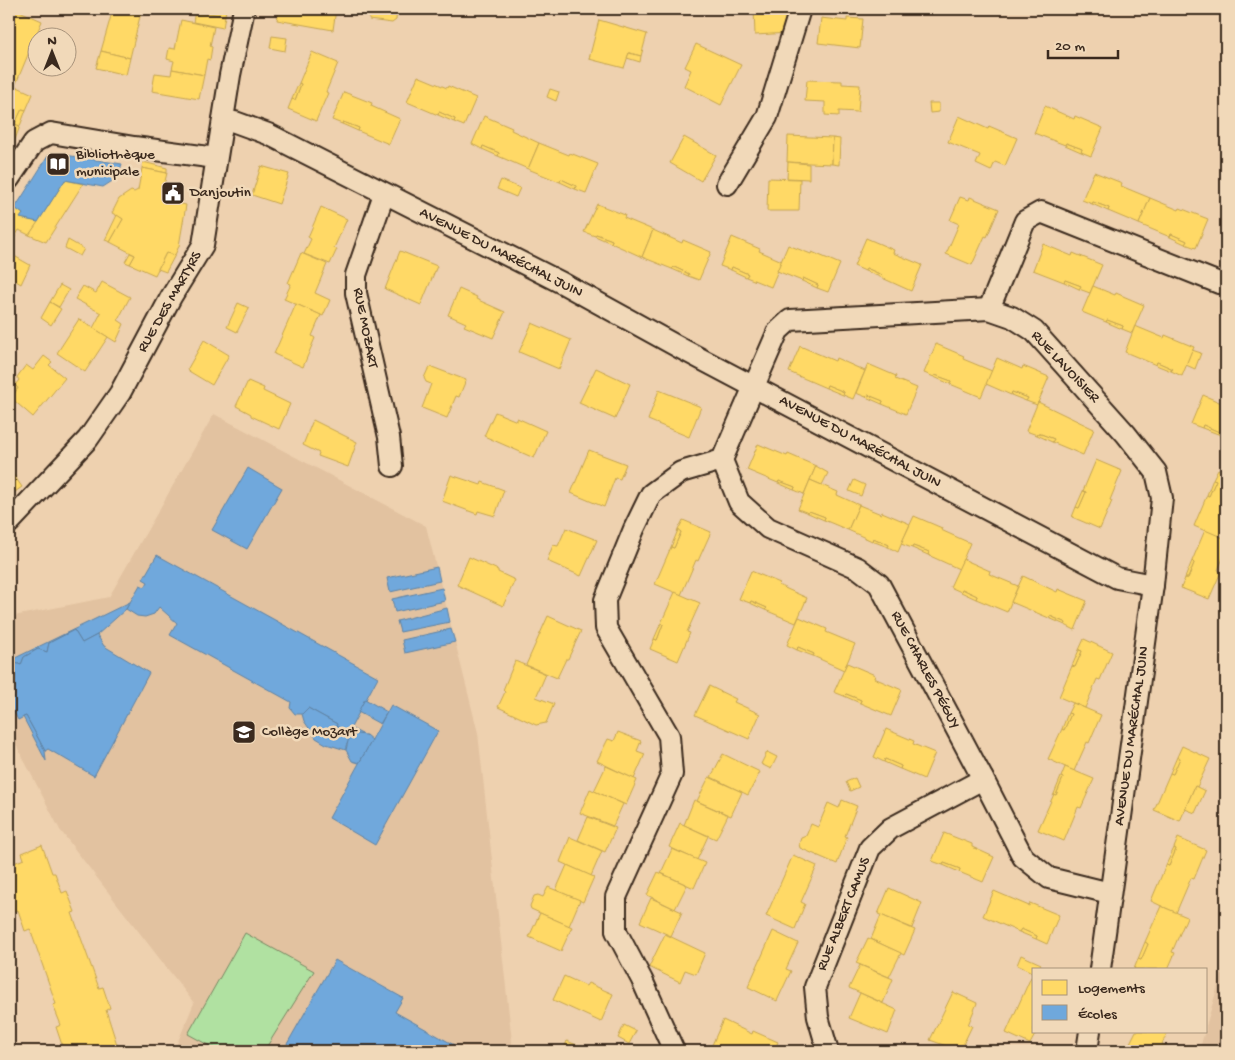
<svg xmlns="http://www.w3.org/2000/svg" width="1235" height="1060" viewBox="0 0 1235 1060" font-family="'Gochi Hand',sans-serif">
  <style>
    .built { fill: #e2c2a0 }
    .green { fill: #b0e1a1; stroke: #768660 }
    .homes { fill: #ffd966; stroke: #c4a450 }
    .schools { fill: #6fa8dc; stroke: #5f82a3 }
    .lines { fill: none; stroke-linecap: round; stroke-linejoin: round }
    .street-casing { stroke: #3b2a1e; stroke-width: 24 }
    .street { stroke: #f1d9b9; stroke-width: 20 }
    .rail-casing { stroke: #3b2a1e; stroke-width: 5.5 }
    .rail { stroke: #f1d9b9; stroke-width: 4; stroke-dasharray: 11; stroke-linecap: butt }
    .labels { text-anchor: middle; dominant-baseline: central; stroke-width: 5; stroke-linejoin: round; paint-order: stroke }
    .poi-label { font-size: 15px; fill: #3b2a1e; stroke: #f1d9b9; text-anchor: start }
    .street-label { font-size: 15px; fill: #3b2a1e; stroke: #f1d9b9 }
  </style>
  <rect width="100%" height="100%" fill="#eed1af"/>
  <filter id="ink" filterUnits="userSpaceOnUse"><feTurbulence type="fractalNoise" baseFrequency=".02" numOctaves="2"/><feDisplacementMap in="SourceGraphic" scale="10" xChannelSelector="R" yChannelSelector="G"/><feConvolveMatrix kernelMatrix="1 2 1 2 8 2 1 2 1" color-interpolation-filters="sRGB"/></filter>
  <g filter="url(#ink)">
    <g class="built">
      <path d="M214 414 426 526 478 733 513 1051H174L194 1003 60 830 9 731V617L109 597Z"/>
      <path d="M1226 959V1051H1199L1205 1031H1206V1026Z"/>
    </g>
    <path class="green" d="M245 933 314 971 264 1051H219L188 1034Z"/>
    <g class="homes">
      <path d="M9 9H15L42 21 15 86 33 94 26 110 22 109 15 124 20 126 13 145 9 143Z"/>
      <path d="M113 9H128L141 12 130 58 101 51Z"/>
      <path d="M172 9H226L225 16 195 11 194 13Z"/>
      <path d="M279 9H336L333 30 277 20Z"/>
      <path d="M370 9H397L396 20 392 23 369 20Z"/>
      <path d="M754 9H788L789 33 755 35Z"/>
      <path d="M195 11 225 16 223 28 193 22Z"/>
      <path d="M821 18 847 21V18L863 19 860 48 818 43Z"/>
      <path d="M181 20 214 27 210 46 212 47 210 60 207 59 204 75 172 69 174 61 167 59 169 48 175 49Z"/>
      <path d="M599 20 647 34 641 56 629 53 624 68 589 59Z"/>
      <path d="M272 36 287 38 285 51 270 48Z"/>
      <path d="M696 44 741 65 721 105 684 86 691 70 685 67Z"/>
      <path d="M101 51 130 58 126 75 96 68Z"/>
      <path d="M312 52 338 63 326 92 328 93 316 121 288 109 292 99 295 100 301 84 299 83Z"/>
      <path d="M629 53 641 56 640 62 627 58Z"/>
      <path d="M172 69 204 75 199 99 152 91 155 73 171 75Z"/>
      <path d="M418 76 447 88 448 86 476 98 464 126 454 122 455 119 439 112 438 115 407 102Z"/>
      <path d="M807 80 842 81V84L860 85 858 112 839 111V116L825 115V102L805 101Z"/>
      <path d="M299 83 301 84 295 100 292 99Z"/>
      <path d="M550 89 559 92 556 101 547 97Z"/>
      <path d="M344 92 372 103 371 106 400 119 389 144 358 131 359 128 343 122 342 124 332 120Z"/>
      <path d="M929 103H939V112L930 113Z"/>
      <path d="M1045 106 1074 119 1075 116 1103 128 1091 156 1081 152 1082 149 1066 143 1065 145 1034 133Z"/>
      <path d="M22 109 26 110 20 126 15 124Z"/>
      <path d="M439 112 455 119 454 122 438 115Z"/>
      <path d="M484 116 512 128 511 130 539 143 528 169 498 156 499 153 483 146 482 149 472 144Z"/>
      <path d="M959 116 988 129 989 126 1017 138 1005 166 995 162 991 171 976 164 980 155 948 142Z"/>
      <path d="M343 122 359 128 358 131 342 124Z"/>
      <path d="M788 136 833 138 832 164 787 162Z"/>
      <path d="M684 137 716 155 701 181 670 163Z"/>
      <path d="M833 138 840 139 839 165 832 164Z"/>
      <path d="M539 143 569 155 570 153 598 164 586 193 575 189 576 186 561 179 560 182 528 169Z"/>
      <path d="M1066 143 1082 149 1081 152 1065 145Z"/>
      <path d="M483 146 499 153 498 156 482 149Z"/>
      <path d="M143 162 167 168V173L142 168Z"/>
      <path d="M788 162 809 164V179L787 178Z"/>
      <path d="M261 166 289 174 279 204 252 195Z"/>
      <path d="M142 168 167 173 165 181 181 204 186 205 179 246 175 255 166 253 155 275 130 264 135 255 110 242 123 219 112 213 119 199 131 191 134 192 138 190Z"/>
      <path d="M1094 172 1122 183 1121 186 1150 198 1139 224 1108 211 1109 208 1093 202 1092 204 1082 200Z"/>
      <path d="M768 178 800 179 799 211H767Z"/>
      <path d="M561 179 576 186 575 189 560 182Z"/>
      <path d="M65 180 83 184 46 242 29 235Z"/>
      <path d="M501 180 520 188 516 197 497 189Z"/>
      <path d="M960 197 969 200 970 197 999 209 987 237 985 236 972 265 946 254 959 224 950 220Z"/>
      <path d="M1150 198 1179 210 1180 208 1208 219 1196 248 1185 244 1187 241 1171 234 1170 237 1139 224Z"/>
      <path d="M1093 202 1109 208 1108 211 1092 204Z"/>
      <path d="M597 204 625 215 624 218 653 230 642 257 611 243 612 240 596 234 595 236 584 232Z"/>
      <path d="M321 207 347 219 334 248 337 249 330 264 304 254 311 239 308 237Z"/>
      <path d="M15 208 23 214 20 218 38 222 29 235 19 230 9 247V218Z"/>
      <path d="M117 215 123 219 110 242 105 240Z"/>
      <path d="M653 230 682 243 683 240 711 252 699 280 688 276 689 274 674 267 672 269 642 257Z"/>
      <path d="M596 234 612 240 611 243 595 236Z"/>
      <path d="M1171 234 1187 241 1185 244 1170 237Z"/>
      <path d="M732 237 760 249 759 251 782 261 771 287 746 277 748 274 732 267 731 270 720 266Z"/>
      <path d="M866 238 894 250 893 253 922 265 911 291 880 277 882 275 866 268 865 271 854 266Z"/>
      <path d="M68 240 84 249 80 256 65 248Z"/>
      <path d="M1043 244 1072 256 1073 253 1102 265 1090 293 1079 289 1081 286 1065 280 1064 282 1033 270Z"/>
      <path d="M788 245 811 254 812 252 840 264 828 292 817 288 818 285 803 278 802 281 777 271Z"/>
      <path d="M400 251 437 266 421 305 385 289Z"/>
      <path d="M9 253 30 265 21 284 9 277Z"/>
      <path d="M130 253 135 255 130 264 125 262Z"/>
      <path d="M166 253 175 255 166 272 158 269Z"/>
      <path d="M301 253 327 264 315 293 330 300 323 316 284 299 291 284 288 283Z"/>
      <path d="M674 267 689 274 688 276 672 269Z"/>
      <path d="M732 267 748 274 746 277 731 270Z"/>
      <path d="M866 268 882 275 880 277 865 271Z"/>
      <path d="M803 278 818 285 817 288 802 281Z"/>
      <path d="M1065 280 1081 286 1079 289 1064 282Z"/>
      <path d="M102 282 130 297 118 320 124 324 116 342 93 328 101 313 75 299 83 286 96 293Z"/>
      <path d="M60 285 69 290 59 307 50 302Z"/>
      <path d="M1093 286 1115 295 1116 293 1144 305 1132 333 1122 329 1123 326 1107 320 1106 322 1082 312Z"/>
      <path d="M459 289 477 297 476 299 505 312 493 338 464 326 466 323 448 315Z"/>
      <path d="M50 302 61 309 51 325 41 318Z"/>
      <path d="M238 303 249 308 237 332 227 327Z"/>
      <path d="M296 304 321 315 312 336 315 338 303 367 274 354Z"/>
      <path d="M79 319 108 337 85 372 57 353Z"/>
      <path d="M1107 320 1123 326 1122 329 1106 322Z"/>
      <path d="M532 323 571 340 559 369 519 352Z"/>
      <path d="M1135 326 1164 338 1165 335 1194 347 1182 376 1171 371 1173 369 1157 362 1156 365 1125 352Z"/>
      <path d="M204 340 229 355 212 385 187 370Z"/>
      <path d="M936 344 964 356 963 359 992 371 981 397 950 384 951 381 935 375 934 377 924 373Z"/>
      <path d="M800 346 835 361 836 358 865 371 853 399 843 395 844 392 827 385 826 388 789 372Z"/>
      <path d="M1192 350 1201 353 1195 369 1186 365Z"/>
      <path d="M44 356 52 362 49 365 65 378 33 417 11 398 18 388 15 385 19 380 17 377 26 365 33 370Z"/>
      <path d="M997 358 1022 369 1023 366 1049 377 1037 405 1026 401 1028 398 1012 392 1011 395 986 384Z"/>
      <path d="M1157 362 1173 369 1171 371 1156 365Z"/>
      <path d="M868 364 896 376 895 379 917 388 906 414 882 404 883 401 868 395 866 397 856 393Z"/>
      <path d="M432 367 466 380 459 397 456 396 447 418 422 408 431 384 426 382 424 378 428 369Z"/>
      <path d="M596 368 630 384 615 419 579 403Z"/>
      <path d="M935 375 951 381 950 384 934 377Z"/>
      <path d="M248 381 264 388 263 391 290 404 279 429 251 416V414L236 406Z"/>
      <path d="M15 385 18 388 11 398 9 394Z"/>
      <path d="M827 385 844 392 843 395 826 388Z"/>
      <path d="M659 390 701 407 689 437 648 420Z"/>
      <path d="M1012 392 1028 398 1026 401 1011 395Z"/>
      <path d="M868 395 883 401 882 404 866 397Z"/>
      <path d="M1203 395 1226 405V438L1218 434 1219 432 1203 425 1202 428 1191 424Z"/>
      <path d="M1038 402 1094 429 1083 455 1052 442 1054 439 1038 433 1037 435 1026 431Z"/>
      <path d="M495 412 517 421V418L546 431 534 458 484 436Z"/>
      <path d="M313 420 357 442 348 467 318 456 319 453 303 445Z"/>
      <path d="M1203 425 1219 432 1218 434 1202 428Z"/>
      <path d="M1038 433 1054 439 1052 442 1037 435Z"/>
      <path d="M758 444 787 456 788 454 816 466 804 494 794 490 795 487 779 481 778 483 747 470Z"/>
      <path d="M589 450 626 464 620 479 615 478 604 507 571 493Z"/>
      <path d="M1096 460 1122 471 1110 500 1112 501 1100 529 1072 517 1076 507 1079 508 1086 492 1083 491Z"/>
      <path d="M816 466 828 473 822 485 810 480Z"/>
      <path d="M9 468 22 487 9 496Z"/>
      <path d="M1218 469 1226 472V520L1219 537 1194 526 1207 495 1209 496 1216 480 1213 479Z"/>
      <path d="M451 475 481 485 482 482 504 490 495 516 478 511 477 514 442 501Z"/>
      <path d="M1213 479 1216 480 1209 496 1207 495Z"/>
      <path d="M810 480 838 492 837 495 859 505 848 530 824 520 825 517 809 511 808 513 798 509Z"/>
      <path d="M854 480 865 485 861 496 849 491Z"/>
      <path d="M779 481 795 487 794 490 778 483Z"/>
      <path d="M1083 491 1086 492 1079 508 1076 507Z"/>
      <path d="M859 505 881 514 882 512 910 524 898 552 888 547 889 545 873 538 872 541 848 530Z"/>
      <path d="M809 511 825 517 824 520 808 513Z"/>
      <path d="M914 516 942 528 941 530 970 543 959 569 928 555 929 552 913 546 912 548 901 544Z"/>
      <path d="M683 520 711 532 698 561 696 560 681 595 655 584 671 547 674 548 681 532 678 530Z"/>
      <path d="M566 528 597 540 581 576 547 561 553 545 558 546Z"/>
      <path d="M678 530 681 532 674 548 671 547Z"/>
      <path d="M1205 530 1226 539V551L1218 570 1221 572 1209 599 1181 588 1185 578H1188L1194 563 1192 561Z"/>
      <path d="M873 538 889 545 888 547 872 541Z"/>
      <path d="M913 546 929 552 928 555 912 548Z"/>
      <path d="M469 557 498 570V572L515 580 503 606 457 585Z"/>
      <path d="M963 559 990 571 989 574 1018 586 1007 612 976 599 977 596 962 589 961 592 950 587Z"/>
      <path d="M1192 561 1194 563 1188 578H1185Z"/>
      <path d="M751 571 780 583 778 585 807 598 796 623 765 610 767 608 751 601 750 603 739 599Z"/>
      <path d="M1023 576 1057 592 1058 589 1087 601 1075 630 1065 625 1066 623 1050 616 1049 618 1011 602Z"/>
      <path d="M962 589 977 596 976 599 961 592Z"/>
      <path d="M675 592 700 603 687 632 690 633 678 661 650 649 654 639 657 640 663 624 661 623Z"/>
      <path d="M751 601 767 608 765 610 750 603Z"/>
      <path d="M548 616 581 631 568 659H566L557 678 526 665Z"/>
      <path d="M1050 616 1066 623 1065 625 1049 618Z"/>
      <path d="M799 617 827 629 826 632 855 644 844 670 813 656 814 654 798 647 797 650 787 645Z"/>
      <path d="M661 623 663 624 657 640 654 639Z"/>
      <path d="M1084 639 1112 652 1100 680 1097 679 1085 708 1059 697 1072 666 1075 667 1082 651 1079 650Z"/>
      <path d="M798 647 814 654 813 656 797 650Z"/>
      <path d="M1079 650 1082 651 1075 667 1072 666Z"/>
      <path d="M515 661 546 674 536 697 554 704 546 723 536 725 498 707 505 692 503 690Z"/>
      <path d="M847 663 875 675 874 678 902 690 891 716 860 703 861 700 846 694 844 696 834 692Z"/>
      <path d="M709 686 736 699 734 702 760 714 749 739 695 715Z"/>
      <path d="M846 694 861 700 860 703 844 696Z"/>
      <path d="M1073 703 1101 715 1089 743 1087 742 1074 771 1048 759 1062 729 1064 730 1071 714 1068 713Z"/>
      <path d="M1068 713 1071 714 1064 730 1062 729Z"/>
      <path d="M886 729 914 741 913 744 935 753 924 779 900 769 901 766 885 759 884 762 874 757Z"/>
      <path d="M618 732 641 741 637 751 645 754 634 779 597 761 608 739 614 741Z"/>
      <path d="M1182 746 1210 759 1197 787 1195 786 1180 821 1154 810 1170 773 1173 774 1180 758 1177 757Z"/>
      <path d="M767 752 777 757 771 769 761 764Z"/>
      <path d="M723 754 760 772 748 795 711 777Z"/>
      <path d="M1177 757 1180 758 1173 774 1170 773Z"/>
      <path d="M885 759 901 766 900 769 884 762Z"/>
      <path d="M606 766 637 780 626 805 594 791Z"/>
      <path d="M1065 767 1094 779 1081 808 1078 807 1064 841 1038 830 1054 794 1056 795 1063 778 1061 777Z"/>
      <path d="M709 777 742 792 731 816 697 801Z"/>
      <path d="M1061 777 1063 778 1056 795 1054 794Z"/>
      <path d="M855 778 859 787 850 791 846 782Z"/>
      <path d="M1195 786 1205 791 1195 813 1185 809Z"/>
      <path d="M590 789 623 804 613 826 580 813Z"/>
      <path d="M694 800 728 815 716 839 684 825Z"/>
      <path d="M842 800 857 806 845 836 847 837 837 864 800 848 799 844 801 838 806 836 811 824 818 827 828 803 839 808Z"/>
      <path d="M588 817 616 828 605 852 578 840Z"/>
      <path d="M680 823 708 836 697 860 669 847Z"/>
      <path d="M944 833 972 844V847L994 857 983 882 959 872 960 869 944 863 943 865 932 861Z"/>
      <path d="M570 837 602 851 591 876 560 862Z"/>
      <path d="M1178 838 1206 850 1194 879 1191 878 1176 913 1151 901 1166 865 1169 866 1176 849 1174 848Z"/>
      <path d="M42 845 52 873H55L62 893 67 891 75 912 72 913 99 988 103 987 110 1008 106 1010 119 1051H71L69 1047 63 1048 56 1027 61 1025 53 1005 56 1004 30 929 25 931 18 910 13 912 9 901V890L11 889 9 882V865L24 859 22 853Z"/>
      <path d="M1174 848 1176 849 1169 866 1166 865Z"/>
      <path d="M672 849 705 863 694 888 661 873Z"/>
      <path d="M793 855 817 866 801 902 805 904 795 929 766 916Z"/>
      <path d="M944 863 960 869 959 872 943 865Z"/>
      <path d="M567 865 594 877 583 902 556 890Z"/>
      <path d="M658 872 687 885 675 909 647 895Z"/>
      <path d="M548 887 580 900 569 926 531 909 530 906 534 896 538 895 543 897Z"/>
      <path d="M889 888 922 903 912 928 878 914Z"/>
      <path d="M994 891 1029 906 1030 903 1059 915 1047 944 1036 939 1037 936 1021 929 1019 932 983 916Z"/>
      <path d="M651 898 682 912 671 936 640 922Z"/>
      <path d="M1161 906 1187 917 1172 952 1175 953 1168 969H1134L1138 959 1141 960 1148 944 1145 942Z"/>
      <path d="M540 913 572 927 561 951 529 937Z"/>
      <path d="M881 915 915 930 904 955 871 939Z"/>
      <path d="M1021 929 1037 936 1036 939 1019 932Z"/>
      <path d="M773 931 798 943 786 969 791 971 777 1001 748 987Z"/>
      <path d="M665 934 705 953 696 974 685 970 680 982 649 967Z"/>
      <path d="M868 938 901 953 889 977 856 963Z"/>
      <path d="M1145 942 1148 944 1141 960 1138 959Z"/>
      <path d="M1021 955 1041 964 1038 969H1034V973L1017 965Z"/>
      <path d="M860 965 893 979 883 1003 849 988Z"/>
      <path d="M564 976 586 986 588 983 613 994 601 1022 553 1000Z"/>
      <path d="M1031 977 1034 979V1031H1037L1030 1044 1006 1033Z"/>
      <path d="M953 992 977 1003 968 1025 972 1026 960 1051 930 1040Z"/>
      <path d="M860 993 897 1010 888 1034 849 1018Z"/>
      <path d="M723 1020 752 1034 753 1031 778 1042 774 1051H726L712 1045Z"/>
      <path d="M624 1025 636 1031 629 1044 618 1038Z"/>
      <path d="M1136 1031H1168L1162 1044 1166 1046 1163 1051H1126Z"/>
      <path d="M567 1041 591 1051H563Z"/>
    </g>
    <g class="schools">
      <path d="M52 155H65L122 164 117 178 103 187 65 180 38 222 20 218 23 214 15 208 48 156Z"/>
      <path d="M248 468 282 488 247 549 212 530Z"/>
      <path d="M157 555 378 677 348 733 336 726 337 724 308 708 302 714H295L290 708 291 702 170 635 177 623 159 607 154 614 145 617 137 616 126 609 140 585 145 587 148 582 143 579Z"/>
      <path d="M437 567 440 581 390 592 387 578Z"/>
      <path d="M442 588 445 601 395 612 392 599Z"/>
      <path d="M130 602 126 609 97 635 82 643 74 630 49 643 47 652 38 649 24 657 21 665 13 662 9 664V661Z"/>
      <path d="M447 608 450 622 400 632 397 621Z"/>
      <path d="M451 629 455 642 405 653 402 640Z"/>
      <path d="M74 630 82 643 97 635 104 646 149 673 94 776 48 749 45 751 26 716 18 720 9 703V699L15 696 9 683V664L13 662 21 665 24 657 38 649 47 652 49 643Z"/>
      <path d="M365 699 387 712 380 724 358 712Z"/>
      <path d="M391 705 438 731 375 845 329 818Z"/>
      <path d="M308 708 337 724 336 726 348 733 350 728 362 734 351 737 346 746V750L326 744 316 738 304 721 302 714Z"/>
      <path d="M26 716 45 751 46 761 23 717Z"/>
      <path d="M357 734 366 735 372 740 359 763 352 761 346 750 348 741 351 737Z"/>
      <path d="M335 960 403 998 395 1012 463 1050 462 1051H283Z"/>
    </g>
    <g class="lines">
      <g class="street-casing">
        <g id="street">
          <path d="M223 120 235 122 268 134 562 283 682 349 1117 578 1153 585"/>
          <path d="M9 179 34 142 51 133 134 147 216 158"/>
          <path d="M727 184 767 117 800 9"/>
          <path d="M384 194 356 275V293L389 437 392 466"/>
          <path d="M989 309 1025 221 1041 212 1219 283"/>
          <path d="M722 460 739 502 768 528 858 568 879 584 983 779 1023 857 1049 878 1110 893"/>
          <path d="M9 523 88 439 120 393 171 297 203 245 230 75 244 9"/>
          <path d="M674 1051 642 980 616 931V897L672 774 669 736 606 628 605 600 634 529 651 494 681 472 722 460 778 331 790 320 989 309 1012 317 1034 331 1126 434 1156 472 1162 498 1153 585 1100 969"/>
          <path d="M828 1051 818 1017 815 987 870 848 891 828 983 779"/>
          <path d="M1087 1051 1090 1031"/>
        </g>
      </g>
      <use href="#street" class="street"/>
      <g class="rail-casing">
        <path id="rail" d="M1221 1051 1226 1031"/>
      </g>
      <use href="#rail" class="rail"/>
    </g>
  </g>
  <defs>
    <g id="library-square" transform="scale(1.25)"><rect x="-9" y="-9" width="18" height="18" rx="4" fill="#3b2a1e" stroke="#f1d9b9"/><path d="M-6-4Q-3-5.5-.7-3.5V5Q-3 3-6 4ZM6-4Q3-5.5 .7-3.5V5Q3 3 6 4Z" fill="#fff"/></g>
    <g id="civic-square" transform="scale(1.25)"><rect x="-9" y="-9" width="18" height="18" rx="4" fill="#3b2a1e" stroke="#f1d9b9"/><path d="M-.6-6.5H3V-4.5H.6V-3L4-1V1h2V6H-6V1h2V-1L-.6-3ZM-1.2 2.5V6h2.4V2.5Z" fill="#fff"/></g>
    <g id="school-square" transform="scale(1.25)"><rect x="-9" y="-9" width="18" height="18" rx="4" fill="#3b2a1e" stroke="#f1d9b9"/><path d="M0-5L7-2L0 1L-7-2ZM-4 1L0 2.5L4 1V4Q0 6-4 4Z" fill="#fff"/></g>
  </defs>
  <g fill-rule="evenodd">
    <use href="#library-square" x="58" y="164"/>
    <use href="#civic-square" x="173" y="193"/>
    <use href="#school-square" x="244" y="732"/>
  </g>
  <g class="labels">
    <g class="poi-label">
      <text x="76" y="155">Bibliothèque<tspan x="76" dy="17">municipale</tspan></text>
      <text x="190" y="193">Danjoutin</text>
      <text x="262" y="732">Collège Mozart</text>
    </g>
    <g class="street-label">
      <text transform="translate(501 253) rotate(27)">AVENUE DU MARÉCHAL JUIN</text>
      <text transform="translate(170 302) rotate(-60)">RUE DES MARTYRS</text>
      <text transform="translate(365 328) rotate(79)">RUE MOZART</text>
      <text transform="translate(1065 367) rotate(47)">RUE LAVOISIER</text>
      <text transform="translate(860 442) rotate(28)">AVENUE DU MARÉCHAL JUIN</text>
      <text transform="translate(925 670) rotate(62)">RUE CHARLES PÉGUY</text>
      <text transform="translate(1132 736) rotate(-82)">AVENUE DU MARÉCHAL JUIN</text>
      <text transform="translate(844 914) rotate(-68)">RUE ALBERT CAMUS</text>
    </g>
  </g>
  <rect width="1235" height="1060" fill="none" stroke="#f1d9b9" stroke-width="30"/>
  <rect x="15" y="15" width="1205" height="1030" fill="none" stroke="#3b2a1e" stroke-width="2" filter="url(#ink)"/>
  <rect x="1032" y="968" width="175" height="65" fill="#f1d9b9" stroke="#a8937b"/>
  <rect x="1042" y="980" width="25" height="15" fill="#ffd966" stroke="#a8937b"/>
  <text x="1078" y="992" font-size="15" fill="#3b2a1e">Logements</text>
  <rect x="1042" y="1005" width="25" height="15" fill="#6fa8dc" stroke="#a8937b"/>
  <text x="1078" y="1018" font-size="15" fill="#3b2a1e">Écoles</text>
  <g transform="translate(52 52)"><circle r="24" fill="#f1d9b9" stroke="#a8937b"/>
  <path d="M0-4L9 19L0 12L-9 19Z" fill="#3b2a1e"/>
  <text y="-8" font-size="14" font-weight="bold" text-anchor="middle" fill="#3b2a1e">N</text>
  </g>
  <path d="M1048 50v8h70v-8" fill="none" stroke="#3b2a1e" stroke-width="2.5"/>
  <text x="1055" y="50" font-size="15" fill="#3b2a1e" stroke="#f1d9b9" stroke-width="4" paint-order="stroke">20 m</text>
</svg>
